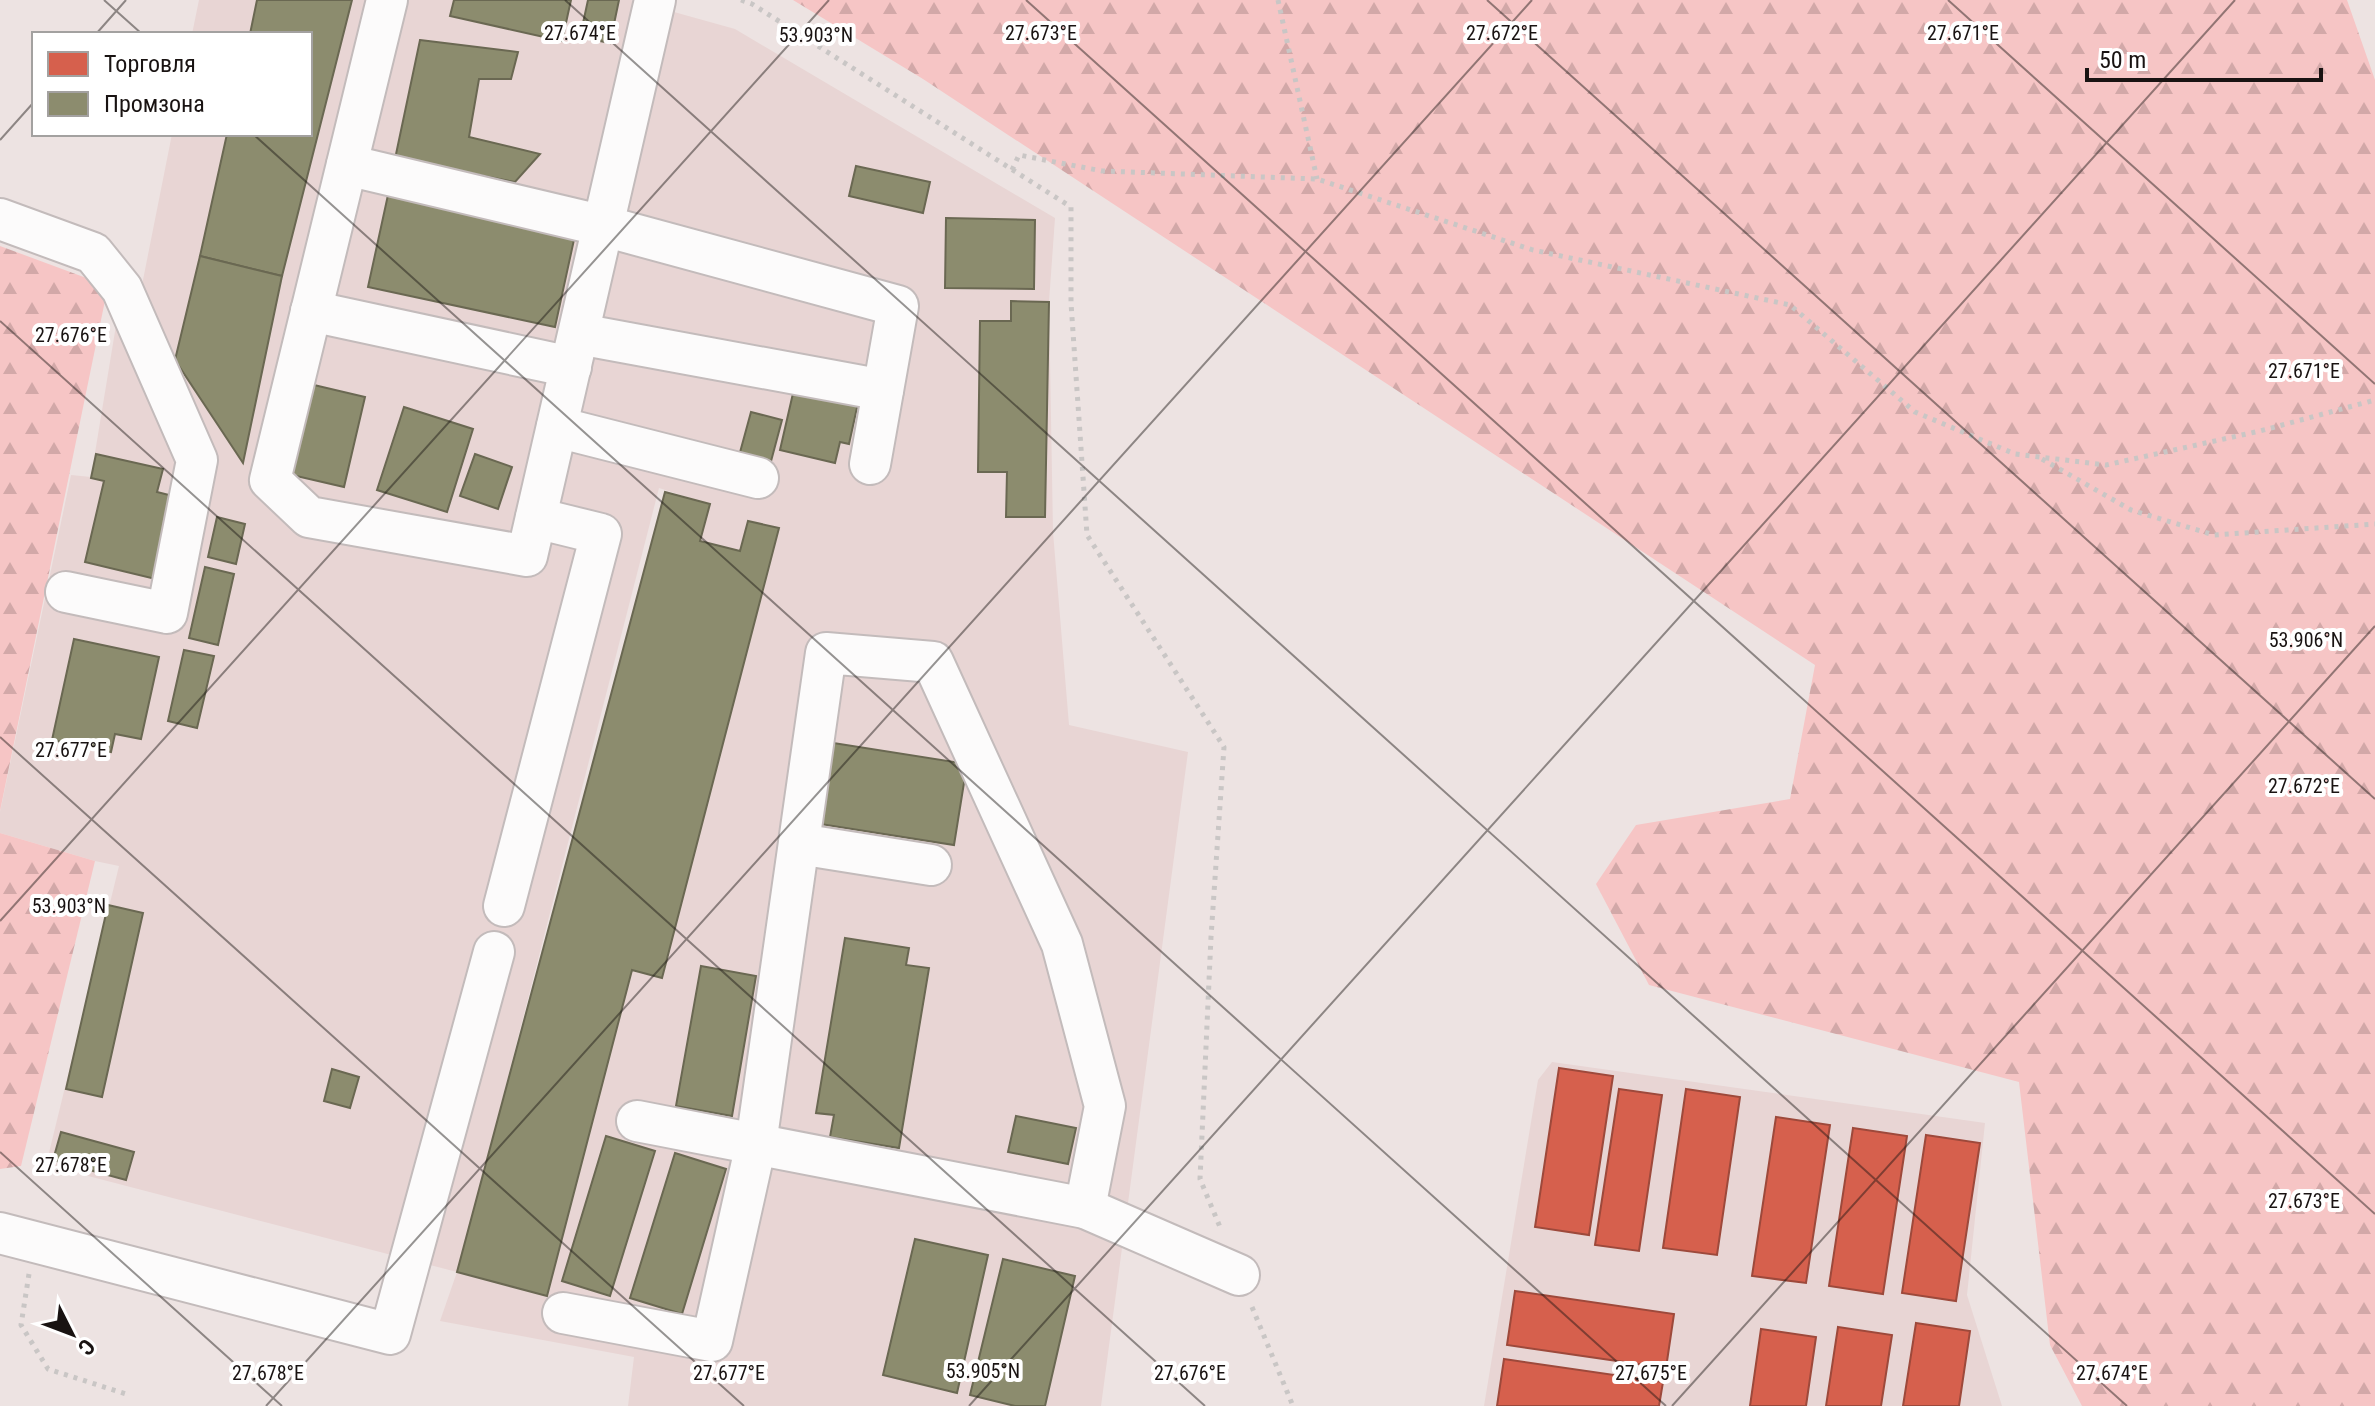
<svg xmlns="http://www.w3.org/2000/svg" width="2375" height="1406" viewBox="0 0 2375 1406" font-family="'Roboto Condensed',sans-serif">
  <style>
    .built { fill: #e8d5d4; fill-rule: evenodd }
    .forest { fill: url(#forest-firs) }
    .shops { fill: #d6604d; stroke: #9d493b; stroke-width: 2 }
    .industry { fill: #8c8c6e; stroke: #6a6852; stroke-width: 2 }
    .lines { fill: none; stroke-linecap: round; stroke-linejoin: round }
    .minor-casing { stroke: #c3bbbb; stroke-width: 44 }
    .path { stroke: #c9c6c5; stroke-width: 5; stroke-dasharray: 4 6; stroke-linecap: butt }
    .minor { stroke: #fcfbfb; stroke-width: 40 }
    .ticks { fill: none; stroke: #191312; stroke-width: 2; stroke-opacity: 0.45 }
    .ticks-label { font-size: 20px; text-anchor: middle; fill: #191312; stroke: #fff; stroke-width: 8; stroke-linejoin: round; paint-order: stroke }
  </style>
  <defs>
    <pattern id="forest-firs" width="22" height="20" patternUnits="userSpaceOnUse" patternTransform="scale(2)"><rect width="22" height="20" fill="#f6c5c5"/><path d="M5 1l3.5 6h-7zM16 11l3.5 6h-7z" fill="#d2a8a8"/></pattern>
  </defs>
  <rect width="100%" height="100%" fill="#ede3e2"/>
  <g class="built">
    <path d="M199 0H631L735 29 1055 218 1049 302 1053 532 1069 725 1188 752 1101 1406H628L634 1357 440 1321 457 1272 46 1165 119 866 95 861 0 833V812L71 475 91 477 122 289 142 285 172 134H310V34H192ZM659 488 690 498 491 1143Z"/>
    <path d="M1552 1062 1985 1123 1967 1295 2002 1406H1484L1538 1080Z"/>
  </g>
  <g class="forest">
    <path d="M793 0H2347L2375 80V1406H2082L2050 1345 2019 1082 1649 985 1596 884 1636 825 1790 799 1815 665 923 79Z"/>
    <path d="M0 246 108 286 0 811Z"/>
    <path d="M0 833 95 861 21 1166 0 1169Z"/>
  </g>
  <g class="shops">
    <path d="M1559 1068 1613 1076 1589 1235 1535 1227Z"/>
    <path d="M1619 1089 1662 1095 1639 1251 1595 1245Z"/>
    <path d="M1686 1089 1740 1097 1717 1255 1663 1248Z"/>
    <path d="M1776 1117 1830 1125 1806 1283 1752 1276Z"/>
    <path d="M1853 1128 1907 1136 1883 1294 1829 1286Z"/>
    <path d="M1926 1135 1980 1143 1956 1301 1902 1293Z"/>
    <path d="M1515 1291 1674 1314 1666 1368 1507 1345Z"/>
    <path d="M1916 1323 1970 1331 1959 1406H1903Z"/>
    <path d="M1838 1327 1892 1335 1881 1406H1826Z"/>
    <path d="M1761 1329 1816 1337 1806 1406H1750Z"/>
    <path d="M1504 1359 1663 1382 1659 1406H1497Z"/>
  </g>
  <g class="industry">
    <path d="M257 0H352L282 276 200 256 227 134H310V34H250Z"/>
    <path d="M454 0H571L562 41 450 16Z"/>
    <path d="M588 0H619L610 43 580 37Z"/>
    <path d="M420 40 518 52 511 79H479L469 137 540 154 515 182 395 159Z"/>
    <path d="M856 166 930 182 923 213 849 196Z"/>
    <path d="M388 195 575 235 555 327 368 287Z"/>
    <path d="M946 218 1035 220 1034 289 945 288Z"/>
    <path d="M200 256 282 276 243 463 175 360Z"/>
    <path d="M1011 301 1049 302 1045 517H1006L1007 472H978L980 321H1011Z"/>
    <path d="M314 385 365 397 344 487 292 475Z"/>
    <path d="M794 389 858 403 849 444 840 442 835 463 780 450Z"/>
    <path d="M404 407 473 429 447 512 377 490Z"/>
    <path d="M751 412 782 420 770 465 739 456Z"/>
    <path d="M96 454 163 469 157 492 173 496 164 581 85 562 104 481 91 478Z"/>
    <path d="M475 454 512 467 498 509 460 496Z"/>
    <path d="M665 492 710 504 700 541 740 551 748 521 779 528 662 978 632 970 547 1296 457 1272Z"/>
    <path d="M217 517 245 524 236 564 208 557Z"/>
    <path d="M205 567 234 574 218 645 189 638Z"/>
    <path d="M74 639 159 657 141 739 115 734 111 752 52 740Z"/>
    <path d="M184 650 214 656 197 728 168 721Z"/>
    <path d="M827 742 967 764 954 845 814 823Z"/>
    <path d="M108 905 143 913 102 1097 66 1089Z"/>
    <path d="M845 938 909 948 906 965 929 968 899 1148 830 1137 834 1115 816 1113Z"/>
    <path d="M701 966 756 976 732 1116 676 1106Z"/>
    <path d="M332 1069 359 1077 350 1108 324 1101Z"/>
    <path d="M1016 1116 1076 1128 1068 1164 1008 1152Z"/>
    <path d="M61 1132 134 1152 126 1180 53 1160Z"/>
    <path d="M606 1136 655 1151 610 1296 562 1281Z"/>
    <path d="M675 1153 726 1169 682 1314 630 1298Z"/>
    <path d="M915 1239 988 1255 957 1393 883 1375Z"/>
    <path d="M1003 1259 1075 1276 1045 1406H1015L970 1395Z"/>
  </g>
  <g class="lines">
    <g class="minor-casing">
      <g id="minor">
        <path d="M387 0 270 480 309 517 527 556 655 0"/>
        <path d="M347 165 604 226 898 306 870 464"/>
        <path d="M0 219 93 253 122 289 197 460 167 613 66 592"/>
        <path d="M311 311 571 367"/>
        <path d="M579 334 883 390"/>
        <path d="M557 427 758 478"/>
        <path d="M799 844 931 865"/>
        <path d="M504 906 601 534 536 518"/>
        <path d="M637 1121 1085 1208 1239 1275"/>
        <path d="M0 1233 390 1334 494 952"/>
        <path d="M563 1313 712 1341 756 1144 826 653 933 662 1062 944 1105 1106 1085 1208"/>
      </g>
    </g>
    <g class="path">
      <path d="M741 0 752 4 1071 207V303L1087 535 1224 747 1211 937 1200 1179 1220 1227"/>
      <path d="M1278 0 1317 179"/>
      <path d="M1012 170 1019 155 1102 171 1317 179 1533 250 1790 305 1915 412 2015 454 2106 465 2260 431 2375 400"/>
      <path d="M2042 459 2131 510 2214 535 2375 524"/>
      <path d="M29 1274 21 1325 48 1369 126 1394"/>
      <path d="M1252 1307 1293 1406"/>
    </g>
    <use href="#minor" class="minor"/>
  </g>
  <path class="ticks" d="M104 0 142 34M565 0 2127 1406M1026 0 2375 1214M1487 0 2375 799M1948 0 2375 384M96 34 126 0M253 134 1666 1406M0 140 34 102M0 321 1205 1406M0 737 744 1406M0 921 829 0M0 1152 282 1406M266 1406 1532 0M969 1406 2235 0M1672 1406 2375 626"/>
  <g class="ticks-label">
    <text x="1041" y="40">27.673°E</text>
    <text x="1502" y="40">27.672°E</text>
    <text x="580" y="40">27.674°E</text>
    <text x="1963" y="40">27.671°E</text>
    <text x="816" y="42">53.903°N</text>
    <text x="71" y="342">27.676°E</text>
    <text x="2304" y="378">27.671°E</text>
    <text x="2306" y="647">53.906°N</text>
    <text x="71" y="757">27.677°E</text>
    <text x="2304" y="793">27.672°E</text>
    <text x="69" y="913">53.903°N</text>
    <text x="71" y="1172">27.678°E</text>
    <text x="2304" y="1208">27.673°E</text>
    <text x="983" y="1378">53.905°N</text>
    <text x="268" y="1380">27.678°E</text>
    <text x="729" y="1380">27.677°E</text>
    <text x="1190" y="1380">27.676°E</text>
    <text x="1651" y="1380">27.675°E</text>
    <text x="2112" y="1380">27.674°E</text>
  </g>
  <rect x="32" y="32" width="280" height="104" fill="#ffffff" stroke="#a3a1a0" stroke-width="2"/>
  <rect x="48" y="52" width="40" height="24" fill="#d6604d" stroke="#a3a1a0" stroke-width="2"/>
  <text x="104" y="72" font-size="24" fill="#191312">Торговля</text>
  <rect x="48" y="92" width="40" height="24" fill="#8c8c6e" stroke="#a3a1a0" stroke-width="2"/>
  <text x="104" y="112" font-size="24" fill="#191312">Промзона</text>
  <g transform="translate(72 1334) rotate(132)" stroke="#ffffff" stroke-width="6" paint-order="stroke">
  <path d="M0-6L14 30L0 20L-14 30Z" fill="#191312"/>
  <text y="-12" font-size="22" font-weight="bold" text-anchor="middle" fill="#191312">С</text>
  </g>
  <path d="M2087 68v12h234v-12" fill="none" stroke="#191312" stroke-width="4"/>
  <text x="2099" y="68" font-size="24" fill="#191312" stroke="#ffffff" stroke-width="6" paint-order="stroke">50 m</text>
</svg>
